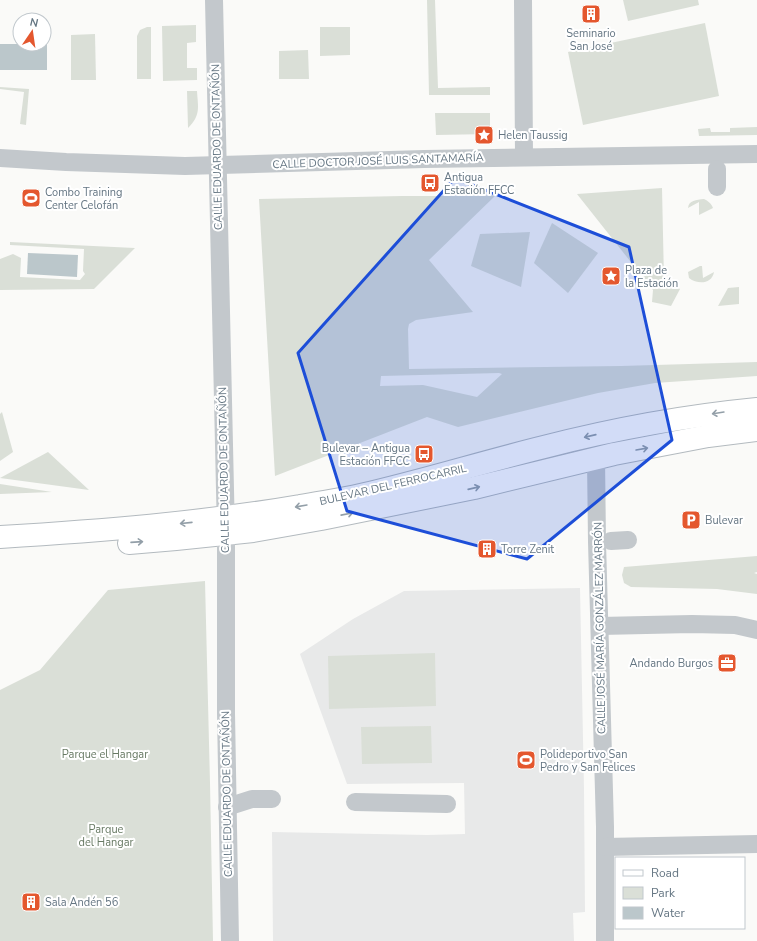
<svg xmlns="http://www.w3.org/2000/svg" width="757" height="941" viewBox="0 0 757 941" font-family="'Nunito Sans',sans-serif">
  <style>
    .built { fill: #e8e9e9 }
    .green { fill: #dadfd7; fill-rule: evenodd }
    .water { fill: #bbc7cb }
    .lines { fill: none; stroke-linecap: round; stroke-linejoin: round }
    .secondary-casing { stroke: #b3babf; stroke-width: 24 }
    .minor { stroke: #c3c8cc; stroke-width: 18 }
    .secondary { stroke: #fff; stroke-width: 22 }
    .oneway { stroke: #939fa8 }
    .marked { fill: #1d4ed8; fill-opacity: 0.2; stroke: #1d4ed8; stroke-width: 3; stroke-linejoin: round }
    .labels { text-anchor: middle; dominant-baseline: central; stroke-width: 4; stroke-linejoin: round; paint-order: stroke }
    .poi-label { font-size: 11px; fill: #657683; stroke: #fff; text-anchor: start }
    .street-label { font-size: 11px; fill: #657683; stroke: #fff }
    .park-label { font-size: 11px; fill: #687a64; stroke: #fff }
  </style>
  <rect width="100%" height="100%" fill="#fafaf8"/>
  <path class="built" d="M580 588 584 789 585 912 573 913 574 941H273L272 832 427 835 465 834 464 783 347 784 300 654 353 619 404 591Z"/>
  <g class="green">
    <path d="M427 0H435L438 88 490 87V95H429Z"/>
    <path d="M623 0H698L699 5 628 21Z"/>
    <path d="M705 23 719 96 583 125 568 52Z"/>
    <path d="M196 25V42L187 43V68H197V80L163 81 162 26Z"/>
    <path d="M147 27H151V79H137V36L140 30Z"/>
    <path d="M320 27H350V55L320 56Z"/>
    <path d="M95 34 96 80H71V35Z"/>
    <path d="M308 50 309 79H279V51Z"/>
    <path d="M0 87 29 89 26 125 20 124 24 92 0 89Z"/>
    <path d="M187 91H197C198 108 201 115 188 128Z"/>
    <path d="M435 113H490V134L436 135Z"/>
    <path d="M757 127V135L699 136 698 129 710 128 711 132H730V128Z"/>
    <path d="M662 188 664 280V281L680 289 671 306 652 302 653 290 577 194Z"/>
    <path d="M496 195 429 260 473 312 416 320 409 324 408 329 409 369 621 366 757 362V376L655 383 598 393 458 427 427 417 275 476 259 199 402 196H479ZM499 373 502 374 477 397 423 385 380 386 381 376Z"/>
    <path d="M704 199C708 201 711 203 713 208L699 215V202L688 208C689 200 696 200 704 199Z"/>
    <path d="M552 223 598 253 568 293 534 263Z"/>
    <path d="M530 232 521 287 471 266 480 234Z"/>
    <path d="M10 242 135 248 94 289 0 290V259L13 254 21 258 20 277 80 280 85 274 83 271 84 249 10 245Z"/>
    <path d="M700 266H702L703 278 714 272C712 284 698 285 689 278L688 272Z"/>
    <path d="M739 287V304L718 306 728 288Z"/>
    <path d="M2 412 13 452 0 461V414Z"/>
    <path d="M48 452 89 490 0 478Z"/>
    <path d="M0 484 52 492 0 494Z"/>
    <path d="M757 556V572L754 573 757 574V594L717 589 631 587 624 583 622 575 624 567Z"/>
    <path d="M205 581 210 783 213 941H0V690L40 670 108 590Z"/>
    <path d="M435 653 436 706 329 709 328 656Z"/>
    <path d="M431 726 432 763 362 764 361 727Z"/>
  </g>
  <g class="water">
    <rect x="0" y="44" width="47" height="26"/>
    <path d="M28 253 78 255 77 277 27 274Z"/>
  </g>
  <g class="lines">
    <g class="secondary-casing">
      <g id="secondary">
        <path d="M0 537C100 531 201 523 300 506 320 502 341 500 361 495 422 481 483 462 544 447 614 429 685 416 757 409"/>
        <path d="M129 543 176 539 253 531 321 519 474 488 614 454 708 436 757 430"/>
      </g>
    </g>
    <g class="minor">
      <path d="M214 0 226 534V713L230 941"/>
      <path d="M523 0 524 157"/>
      <path d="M0 158 66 162 185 166 424 159 757 154"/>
      <path d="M717 169V187"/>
      <path d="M596 458 597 542 605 827V941"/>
      <path d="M611 541 628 540"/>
      <path d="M600 626 692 624 735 625 757 630"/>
      <path d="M355 802 447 804"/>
      <path d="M227 807 252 799H272"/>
      <path d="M605 847 757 844"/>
    </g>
    <use href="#secondary" class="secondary"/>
  </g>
  <defs><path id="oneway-shaft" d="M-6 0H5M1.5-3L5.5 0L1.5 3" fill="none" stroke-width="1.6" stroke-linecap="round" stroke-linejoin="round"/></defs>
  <g class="oneway">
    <use href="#oneway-shaft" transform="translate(718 413) rotate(171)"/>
    <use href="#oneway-shaft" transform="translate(590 436) rotate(167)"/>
    <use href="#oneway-shaft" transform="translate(642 449) rotate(-10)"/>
    <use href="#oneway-shaft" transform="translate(474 488) rotate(-13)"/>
    <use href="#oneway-shaft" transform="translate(301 506) rotate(170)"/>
    <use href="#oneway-shaft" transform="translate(347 514) rotate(-11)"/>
    <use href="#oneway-shaft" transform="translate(186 523) rotate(174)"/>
    <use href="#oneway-shaft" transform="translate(137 542) rotate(-4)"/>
  </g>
  <path class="marked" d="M455 178 629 247 672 440 527 559 347 511 298 353Z"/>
  <defs>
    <g id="building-square" transform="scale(1)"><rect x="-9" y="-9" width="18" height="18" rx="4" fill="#e4572e" stroke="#fff"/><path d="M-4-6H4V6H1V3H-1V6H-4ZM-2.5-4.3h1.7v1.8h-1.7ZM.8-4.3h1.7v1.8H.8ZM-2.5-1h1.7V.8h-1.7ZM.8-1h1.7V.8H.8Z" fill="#fff"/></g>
    <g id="sight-square" transform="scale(1)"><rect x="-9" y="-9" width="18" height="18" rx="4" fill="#e4572e" stroke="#fff"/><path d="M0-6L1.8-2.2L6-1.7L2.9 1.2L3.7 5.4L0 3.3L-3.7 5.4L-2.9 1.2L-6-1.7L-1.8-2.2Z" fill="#fff"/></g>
    <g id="bus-square" transform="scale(1)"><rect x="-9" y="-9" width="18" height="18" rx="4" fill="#e4572e" stroke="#fff"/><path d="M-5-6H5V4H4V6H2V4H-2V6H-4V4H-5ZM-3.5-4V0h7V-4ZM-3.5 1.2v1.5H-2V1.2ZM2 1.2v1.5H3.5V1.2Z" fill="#fff"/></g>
    <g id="stadium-square" transform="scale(1)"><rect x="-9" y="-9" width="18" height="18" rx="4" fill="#e4572e" stroke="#fff"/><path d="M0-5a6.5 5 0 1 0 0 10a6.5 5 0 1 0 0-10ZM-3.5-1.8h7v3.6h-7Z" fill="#fff"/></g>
    <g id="parking-square" transform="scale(1)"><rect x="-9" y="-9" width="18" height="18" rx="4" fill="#e4572e" stroke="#fff"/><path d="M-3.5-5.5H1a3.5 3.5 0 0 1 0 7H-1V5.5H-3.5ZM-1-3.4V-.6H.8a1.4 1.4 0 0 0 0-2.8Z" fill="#fff"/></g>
    <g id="office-square" transform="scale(1)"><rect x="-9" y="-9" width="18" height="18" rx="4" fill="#e4572e" stroke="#fff"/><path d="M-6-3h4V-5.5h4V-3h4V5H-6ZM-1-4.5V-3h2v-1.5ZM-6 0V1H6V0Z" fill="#fff"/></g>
  </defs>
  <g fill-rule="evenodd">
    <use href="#building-square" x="591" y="14"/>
    <use href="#sight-square" x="484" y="135"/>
    <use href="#bus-square" x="430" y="183"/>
    <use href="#stadium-square" x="31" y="198"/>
    <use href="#sight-square" x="611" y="276"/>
    <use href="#bus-square" x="424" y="454"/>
    <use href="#parking-square" x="691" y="520"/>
    <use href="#building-square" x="487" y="549"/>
    <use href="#office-square" x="727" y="663"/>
    <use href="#stadium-square" x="526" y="760"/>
    <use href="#building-square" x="31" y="902"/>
  </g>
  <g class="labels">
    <g class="poi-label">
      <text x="591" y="33" text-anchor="middle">Seminario<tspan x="591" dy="13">San José</tspan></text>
      <text x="498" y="135">Helen Taussig</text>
      <text x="444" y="177">Antigua<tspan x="444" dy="13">Estación FFCC</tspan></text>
      <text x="45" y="192">Combo Training<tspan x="45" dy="13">Center Celofán</tspan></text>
      <text x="625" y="270">Plaza de<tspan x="625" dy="13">la Estación</tspan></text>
      <text x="410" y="448" text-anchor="end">Bulevar – Antigua<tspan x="410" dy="13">Estación FFCC</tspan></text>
      <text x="705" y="520">Bulevar</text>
      <text x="501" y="549">Torre Zenit</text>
      <text x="713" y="663" text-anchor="end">Andando Burgos</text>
      <text x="540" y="754">Polideportivo San<tspan x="540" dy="13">Pedro y San Felices</tspan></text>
      <text x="45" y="902">Sala Andén 56</text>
    </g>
    <g class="street-label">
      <text transform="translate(217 147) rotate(-91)">CALLE EDUARDO DE ONTAÑÓN</text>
      <text transform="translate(378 161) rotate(-2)">CALLE DOCTOR JOSÉ LUIS SANTAMARÍA</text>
      <text transform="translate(224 470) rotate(-91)">CALLE EDUARDO DE ONTAÑÓN</text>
      <text transform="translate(393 485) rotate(-13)">BULEVAR DEL FERROCARRIL</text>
      <text transform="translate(600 628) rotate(-91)">CALLE JOSÉ MARÍA GONZÁLEZ MARRÓN</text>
      <text transform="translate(227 794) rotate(-91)">CALLE EDUARDO DE ONTAÑÓN</text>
    </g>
    <g class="park-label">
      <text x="105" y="754">Parque el Hangar</text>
      <text x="106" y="829">Parque<tspan x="106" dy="13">del Hangar</tspan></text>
    </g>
  </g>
  <rect x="615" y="857" width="130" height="72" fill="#ffffff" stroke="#c1c8cd"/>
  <rect x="623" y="870" width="20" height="6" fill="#ffffff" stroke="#c1c8cd"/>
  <text x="651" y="877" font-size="12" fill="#657683">Road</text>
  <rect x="623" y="887" width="20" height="12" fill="#dadfd7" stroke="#c1c8cd"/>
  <text x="651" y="897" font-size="12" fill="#657683">Park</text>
  <rect x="623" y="907" width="20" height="12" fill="#bbc7cb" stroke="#c1c8cd"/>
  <text x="651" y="917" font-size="12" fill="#657683">Water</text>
  <g transform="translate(32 32) rotate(13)"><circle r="19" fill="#ffffff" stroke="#c1c8cd"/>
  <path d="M0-3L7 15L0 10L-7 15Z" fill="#e4572e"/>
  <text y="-6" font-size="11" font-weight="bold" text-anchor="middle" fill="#657683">N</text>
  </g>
</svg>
